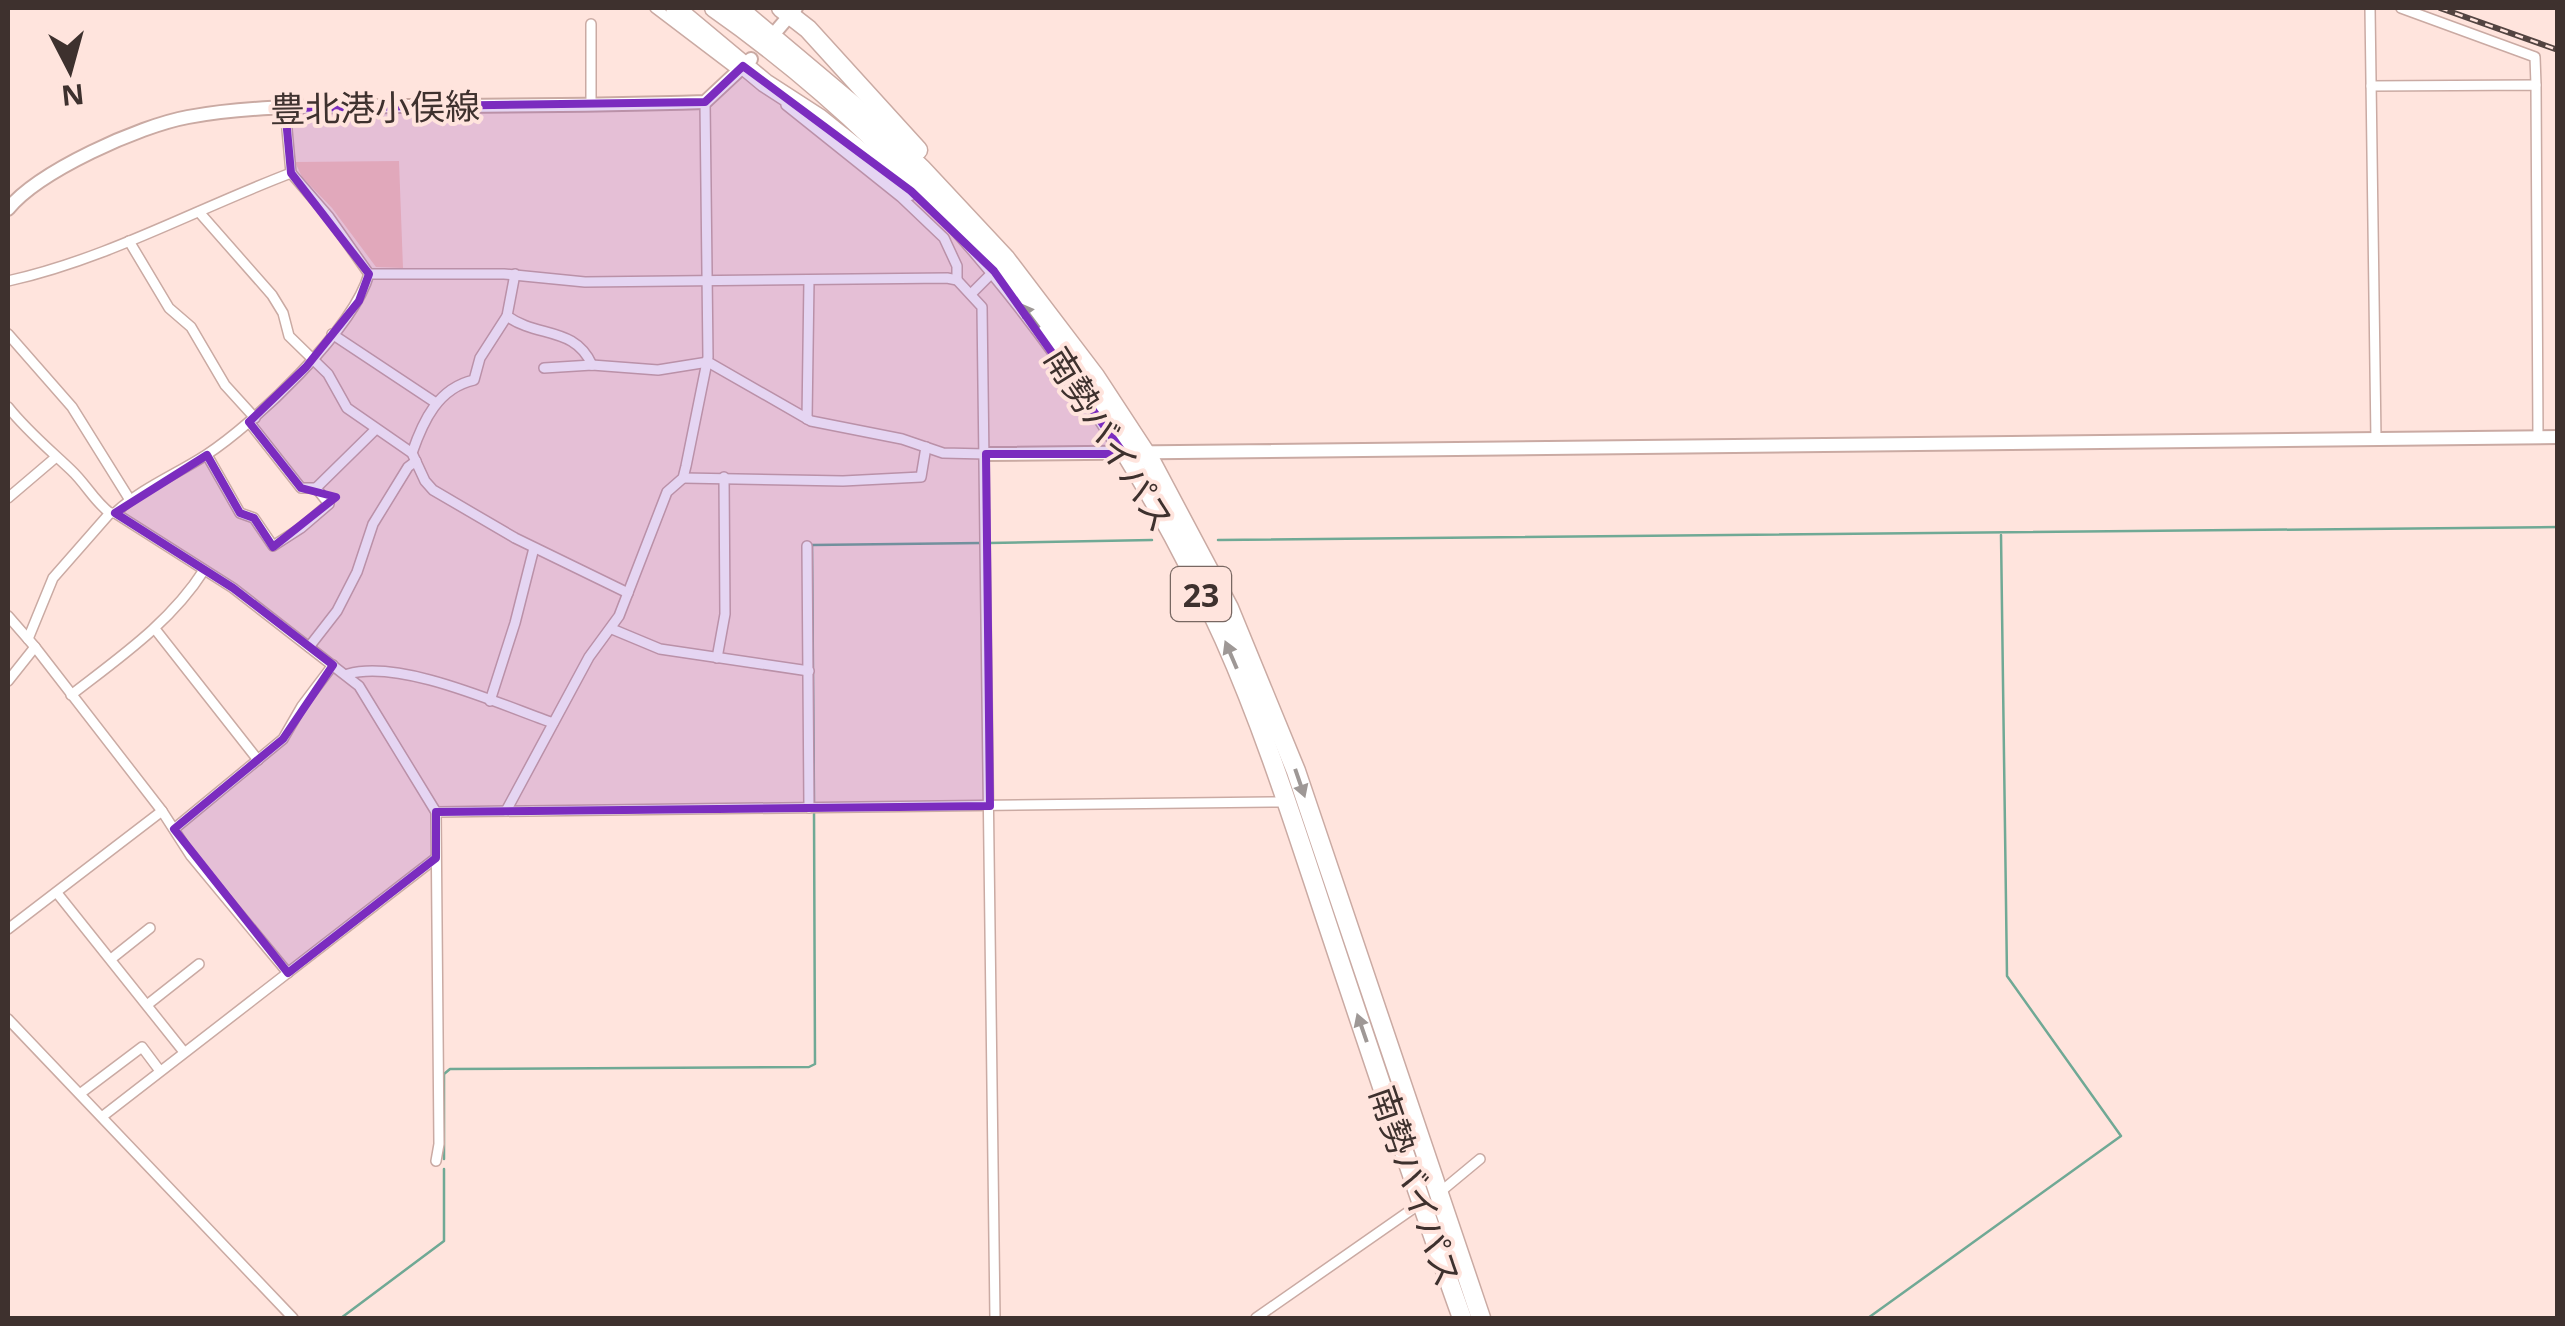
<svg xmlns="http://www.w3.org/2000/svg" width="2565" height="1326" viewBox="0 0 2565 1326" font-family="'Open Sans','Noto Sans JP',sans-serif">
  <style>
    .green { fill: #fbc7bb }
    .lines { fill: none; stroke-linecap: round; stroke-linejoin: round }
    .stream { stroke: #70a995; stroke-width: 2.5 }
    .street-casing { stroke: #caaaa3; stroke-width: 12 }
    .secondary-casing { stroke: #caaaa3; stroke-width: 16 }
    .highway-casing { stroke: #caaaa3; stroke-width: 21 }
    .street { stroke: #fff; stroke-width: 9 }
    .secondary { stroke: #fff; stroke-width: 12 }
    .highway { stroke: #fff; stroke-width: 18 }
    .rail-casing { stroke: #534441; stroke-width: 6 }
    .rail { stroke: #ffe4dd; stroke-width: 2.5; stroke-dasharray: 8; stroke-linecap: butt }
    .oneway { fill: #9e9896 }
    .marked { fill: #7b2cbf; fill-opacity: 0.2; stroke: #7b2cbf; stroke-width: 8; stroke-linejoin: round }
    .labels { text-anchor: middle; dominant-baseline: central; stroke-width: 8; stroke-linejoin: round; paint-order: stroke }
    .shield { fill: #ffe4dd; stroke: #786762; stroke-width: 2.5 }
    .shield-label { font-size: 32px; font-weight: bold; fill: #3e312e }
    .street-label { font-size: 35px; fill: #3e312e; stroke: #ffe4dd }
  </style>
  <rect width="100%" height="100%" fill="#ffe4dd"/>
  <path class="green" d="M399 161 403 268 376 267 332 208 302 177 295 162Z"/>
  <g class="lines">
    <g class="stream">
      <path d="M1218 540 2558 527"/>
      <path d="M989 543 1152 540"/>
      <path d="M814 802 812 545 981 543"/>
      <path d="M444 1159V1074L450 1069 809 1067 815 1064 814 810"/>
      <path d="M341 1318 444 1241V1169"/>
      <path d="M1868 1318 2121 1136 2007 976 2001 535"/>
    </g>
    <g class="street-casing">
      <g id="street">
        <path d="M655 8 738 71"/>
        <path d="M2370 8 2376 440"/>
        <path d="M2401 8 2535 57 2536 85"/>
        <path d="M591 24V105"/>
        <path d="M2371 86 2536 85 2538 437"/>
        <path d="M786 105 901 197 944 238 957 266V280"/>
        <path d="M285 108 291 173 329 217 369 274"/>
        <path d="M199 212 272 295 283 313 289 336 328 374 347 408 412 453 425 481 433 490 515 538 628 593"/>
        <path d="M129 241 169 308 191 327 225 385 255 418"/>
        <path d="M369 274H504L585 282 947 278 957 280 982 307 995 1318"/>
        <path d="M8 281C107 259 196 209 291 173"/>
        <path d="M972 293 994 271"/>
        <path d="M507 316C537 338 575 326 592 365"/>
        <path d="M8 334 72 407 130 500"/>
        <path d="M332 334 436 403"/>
        <path d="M544 368 592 365 658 370 708 362 811 421 902 439 943 453 986 454"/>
        <path d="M8 407C27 431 49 449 71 470 86 484 94 501 110 513"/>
        <path d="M807 419 809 280"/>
        <path d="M412 453C423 421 438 388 474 380L480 358 507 316 515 274"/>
        <path d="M207 455 240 513 254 518 273 546 301 528 329 504 316 488H301L249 422"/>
        <path d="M683 478 843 481 921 477 926 447"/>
        <path d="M316 488 375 430"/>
        <path d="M8 498 55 458"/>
        <path d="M115 513 233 588 359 686 436 812 439 1144 436 1161"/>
        <path d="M807 546 809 808"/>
        <path d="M8 616 35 647 8 681"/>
        <path d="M155 629 258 760"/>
        <path d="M612 629 660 649 809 671"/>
        <path d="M28 639 53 578 110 513H115C142 488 175 475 206 455 255 423 353 330 369 274"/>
        <path d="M35 647 162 811 191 856 288 973"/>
        <path d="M309 647 337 611 357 572 373 524 408 467 416 461"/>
        <path d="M717 658 725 614 724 477"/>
        <path d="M348 674C401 659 499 704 553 723"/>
        <path d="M71 695C120 657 171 622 204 570"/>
        <path d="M490 701 515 623 534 548"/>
        <path d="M506 811 589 657 619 616 667 492 683 478 686 466 708 357 705 102"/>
        <path d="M436 812 1278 802"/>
        <path d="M174 829 283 739 302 706 333 665"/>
        <path d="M57 893 184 1052"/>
        <path d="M8 929 162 811"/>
        <path d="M111 959 150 928"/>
        <path d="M147 1005 199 964"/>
        <path d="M8 1019 293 1318"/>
        <path d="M81 1093 142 1047 160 1071"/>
        <path d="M103 1116 436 858"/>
        <path d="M1439 1193 1480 1159"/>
        <path d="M1256 1318 1421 1203"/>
      </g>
    </g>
    <g class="secondary-casing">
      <g id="secondary">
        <path d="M778 29 796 8"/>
        <path d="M8 209C39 171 139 126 188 117 258 104 330 107 401 106 502 106 604 105 705 102L751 59"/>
        <path d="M986 454 2558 437"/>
      </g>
    </g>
    <g class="highway-casing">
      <g id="highway">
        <path d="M675 8 765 83 819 118 910 191"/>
        <path d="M714 8C935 163 1113 393 1224 639 1265 731 1295 827 1327 923 1371 1055 1415 1187 1462 1318"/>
        <path d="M738 8 871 120 921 168 1006 259 1095 376 1152 463 1229 608 1296 771 1481 1318"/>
        <path d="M781 8 808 29 918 150"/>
      </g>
    </g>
    <use href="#street" class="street"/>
    <use href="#secondary" class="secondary"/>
    <use href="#highway" class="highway"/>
    <g class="rail-casing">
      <path id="rail" d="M2440 8 2558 50"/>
    </g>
    <use href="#rail" class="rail"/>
  </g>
  <defs><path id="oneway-solid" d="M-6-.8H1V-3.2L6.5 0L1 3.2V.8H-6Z" transform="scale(2.5)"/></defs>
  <g class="oneway">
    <use href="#oneway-solid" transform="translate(1030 316) rotate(-127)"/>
    <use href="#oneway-solid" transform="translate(1231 655) rotate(-113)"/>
    <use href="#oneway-solid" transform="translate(1300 783) rotate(71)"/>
    <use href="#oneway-solid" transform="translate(1362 1028) rotate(-109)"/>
  </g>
  <path class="marked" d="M743 66 911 191 994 271 1124 454H986L990 806 436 812V858L288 973 174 829 283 739 333 665 233 588 115 513 207 455 240 513 254 518 273 547 336 497 301 488 249 422 306 367 359 301 369 274 291 173 285 108 705 102Z"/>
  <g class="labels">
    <rect class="shield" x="1171" y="567" width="60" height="54" rx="8"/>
    <g class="shield-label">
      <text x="1201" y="594">23</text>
    </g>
    <g class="street-label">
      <text transform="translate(375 107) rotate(-1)">豊北港小俣線</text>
      <text transform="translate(1110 439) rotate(58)">南勢バイパス</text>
      <text transform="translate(1416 1186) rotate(71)">南勢バイパス</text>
    </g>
  </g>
  <rect width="2565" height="1326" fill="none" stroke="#3e312e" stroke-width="20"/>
  <g transform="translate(70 70) rotate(174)" stroke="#ffe4dd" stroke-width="8" paint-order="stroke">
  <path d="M0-8L18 38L0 25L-18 38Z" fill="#3e312e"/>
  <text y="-15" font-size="28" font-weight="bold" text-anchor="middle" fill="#3e312e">N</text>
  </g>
</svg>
